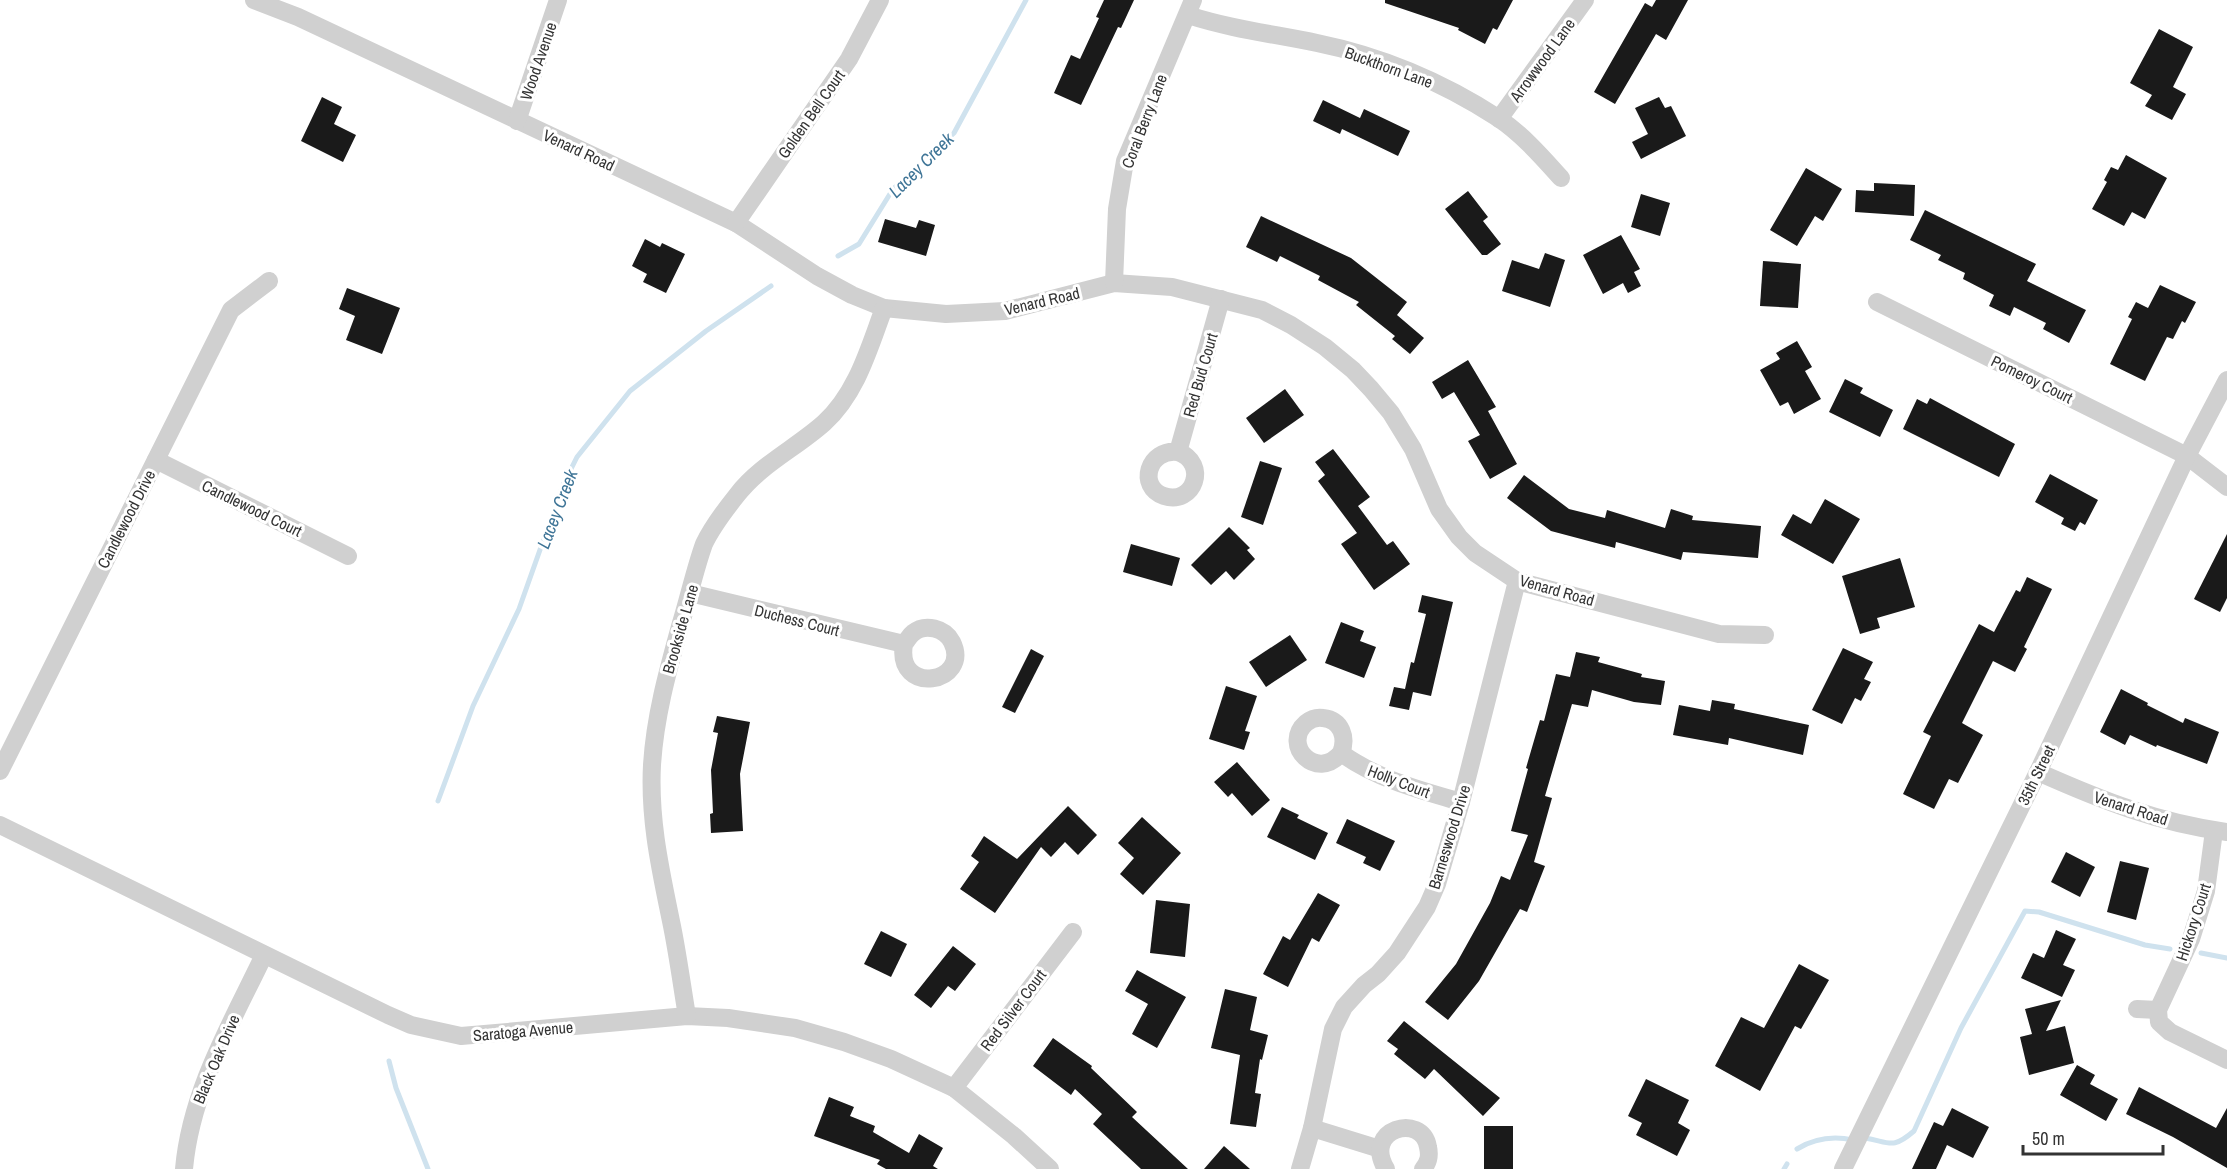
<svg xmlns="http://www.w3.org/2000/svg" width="2227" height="1169" viewBox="0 0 2227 1169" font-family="'Archivo Narrow',sans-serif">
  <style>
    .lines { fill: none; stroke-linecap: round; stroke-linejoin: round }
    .stream { stroke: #cfe2ee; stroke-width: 5 }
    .building { fill: #1a1a1a }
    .street { stroke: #d0d0d0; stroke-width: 18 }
    .labels { text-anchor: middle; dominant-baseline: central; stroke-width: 6; stroke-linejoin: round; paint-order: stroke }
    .street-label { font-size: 16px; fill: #333; stroke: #fff }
    .water-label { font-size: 18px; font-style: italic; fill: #3f7597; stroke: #fff }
  </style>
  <rect width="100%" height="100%" fill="#fff"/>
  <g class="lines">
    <g class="stream">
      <path d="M838 256 859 244 893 189 954 133 1026 0"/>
      <path d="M438 801 473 706 519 609 563 485 577 457 630 391 706 331 771 286"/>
      <path d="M2201 953 2227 958"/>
      <path d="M389 1061 396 1088 428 1169"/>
      <path d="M1865 1138C1890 1142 1892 1150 1914 1131L1961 1028 2025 911 2039 912 2145 945 2170 949"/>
      <path d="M1797 1149C1815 1138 1834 1136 1853 1140"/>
      <path d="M1784 1169 1787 1164"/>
    </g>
  </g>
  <g class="building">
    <path d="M1104 0H1134L1121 28 1118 27 1081 105 1054 93 1071 55 1080 59 1099 18 1096 17Z"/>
    <path d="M1385 0H1513L1497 30 1493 28 1485 44 1458 30 1459 28 1385 3Z"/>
    <path d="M1656 0H1688L1666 40 1656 34 1615 104 1594 92 1645 3 1652 7Z"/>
    <path d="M2159 29 2193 47 2173 87 2186 94 2172 120 2145 106 2152 95 2130 83Z"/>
    <path d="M322 97 342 107 334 124 356 135 343 162 301 141Z"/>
    <path d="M1659 97 1665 108 1671 106 1686 136 1641 159 1632 142 1648 134 1635 108Z"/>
    <path d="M1323 100 1360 118 1364 109 1410 131 1398 156 1342 129 1340 134 1313 121Z"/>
    <path d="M2126 155 2167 178 2145 219 2132 212 2124 226 2092 209 2107 182 2104 180 2111 167 2118 170Z"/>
    <path d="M1806 168 1842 189 1823 221 1815 216 1797 246 1770 230Z"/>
    <path d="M1874 183 1915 185 1914 216 1855 212 1856 190 1874 191Z"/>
    <path d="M1468 191 1488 217 1483 221 1501 244 1487 255H1482L1445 209Z"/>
    <path d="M1641 194 1670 203 1660 236 1631 227Z"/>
    <path d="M1925 210 2036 264 2027 281 2086 310 2069 343 2043 329 2046 323 2014 307 2010 316 1989 306 1994 295 1963 279 1965 273 1938 260 1941 255 1910 240Z"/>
    <path d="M1261 216 1351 258 1407 302 1397 315 1424 338 1410 354 1392 339 1395 336 1356 305 1359 302 1318 280 1320 276 1280 256 1277 262 1246 247Z"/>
    <path d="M885 219 916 228 919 220 935 225 926 256 878 242Z"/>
    <path d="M1621 235 1640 269 1634 272 1641 286 1628 293 1623 283 1603 294 1583 255Z"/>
    <path d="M645 239 660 247 662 243 685 254 666 293 643 282 647 274 632 266Z"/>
    <path d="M1545 253 1565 260 1550 307 1502 291 1512 260 1539 269Z"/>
    <path d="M1763 261 1801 264 1798 308 1760 306Z"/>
    <path d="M2160 285 2196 302 2185 323 2182 321 2173 339 2167 337 2145 381 2110 364 2132 319 2128 317 2136 302 2148 308Z"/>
    <path d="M347 288 400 308 382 354 346 340 355 316 339 309Z"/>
    <path d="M1797 341 1812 367 1805 371 1821 399 1794 414 1788 402 1780 406 1760 370 1780 359 1776 353Z"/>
    <path d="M1468 360 1496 407 1488 411 1517 464 1490 479 1468 441 1480 435 1454 392 1442 399 1432 382Z"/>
    <path d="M1845 379 1863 388 1860 393 1893 410 1880 437 1829 412Z"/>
    <path d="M1285 389 1304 415 1264 443 1246 418Z"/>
    <path d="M1930 398 2015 444 1999 477 1903 429 1917 399 1927 404Z"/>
    <path d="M1333 449 1370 497 1358 506 1387 545 1393 541 1410 564 1374 590 1341 544 1357 533 1318 481 1325 475 1315 462Z"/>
    <path d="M1260 461 1282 468 1263 525 1241 517Z"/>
    <path d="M2050 474 2098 500 2085 525 2080 522 2075 531 2061 524 2064 518 2035 502Z"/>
    <path d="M1524 475 1569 509 1605 518 1607 510 1665 528 1671 509 1693 516 1692 520 1761 526 1758 558 1683 552 1681 560 1616 542 1615 548 1551 531 1507 498Z"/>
    <path d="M1825 499 1860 519 1833 564 1781 535 1793 514 1811 524Z"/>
    <path d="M1229 527 1250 548 1247 550 1255 559 1234 580 1226 571 1211 585 1191 565Z"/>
    <path d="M2227 534V598L2220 612 2194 599Z"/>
    <path d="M1131 544 1180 558 1172 586 1123 572Z"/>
    <path d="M1900 558 1915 607 1877 618 1880 628 1860 634 1842 576Z"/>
    <path d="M2027 577 2052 589 2024 647 2027 649 2015 672 1993 661 1962 723 1983 735 1958 783 1949 779 1934 809 1903 794 1931 736 1923 732 1979 624 1994 632 2016 590 2020 592Z"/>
    <path d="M1422 595 1453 602 1431 696 1413 692 1409 710 1389 706 1394 687 1405 689 1411 662 1414 663 1426 614 1418 612Z"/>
    <path d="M1341 622 1364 631 1360 641 1376 647 1364 678 1325 663Z"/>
    <path d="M1290 635 1307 660 1266 687 1249 662Z"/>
    <path d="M1843 648 1873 662 1864 679 1871 682 1861 701 1855 698 1842 724 1812 710Z"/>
    <path d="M1031 649 1044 656 1015 713 1002 707Z"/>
    <path d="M1576 652 1600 657 1598 662 1642 674 1641 677 1665 681 1661 705 1634 702 1592 690 1588 707 1572 704 1545 796 1552 798 1534 862 1545 866 1527 912 1520 909 1479 981 1448 1020 1425 1002 1456 964 1490 903 1501 876 1510 880 1528 835 1511 831 1528 769 1526 768 1540 720 1544 721 1556 674 1570 677Z"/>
    <path d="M1226 686 1257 696 1245 731 1250 732 1244 750 1209 739Z"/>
    <path d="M2121 689 2148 703 2147 705 2183 723 2185 718 2219 732 2207 764 2157 745 2156 747 2130 735 2125 745 2100 732Z"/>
    <path d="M1712 700 1735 704 1734 709 1809 725 1803 755 1729 738 1728 745 1673 735 1679 705 1710 711Z"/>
    <path d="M717 716 750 722 740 774 743 831 711 833 710 814 713 813 711 770 718 733 713 732Z"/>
    <path d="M1237 762 1270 800 1252 816 1232 793 1228 797 1214 782Z"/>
    <path d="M1068 806 1097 835 1078 855 1065 842 1051 857 1041 847 995 913 960 889 979 862 971 856 984 836 1017 859Z"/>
    <path d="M1282 807 1299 815 1297 818 1328 833 1315 860 1267 837Z"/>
    <path d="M1142 817 1181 853 1143 895 1120 874 1134 858 1118 843Z"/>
    <path d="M1347 819 1395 841 1380 871 1363 863 1366 857 1336 843Z"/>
    <path d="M2066 852 2095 867 2080 897 2051 882Z"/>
    <path d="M2120 861 2149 868 2136 920 2107 912Z"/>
    <path d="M1318 893 1340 905 1319 942 1312 938 1288 987 1263 974 1283 936 1290 940Z"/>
    <path d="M1156 900 1190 904 1185 957 1150 953Z"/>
    <path d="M2056 930 2076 939 2063 965 2075 970 2062 997 2021 978 2033 953 2044 958Z"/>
    <path d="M881 931 907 944 891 977 864 964Z"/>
    <path d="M953 946 976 964 955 991 948 986 931 1008 914 995Z"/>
    <path d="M1799 964 1829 980 1801 1029 1795 1026 1760 1091 1715 1066 1741 1017 1764 1028Z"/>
    <path d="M1137 970 1186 997 1157 1048 1132 1034 1148 1004 1125 991Z"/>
    <path d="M1225 989 1257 997 1250 1030 1268 1035 1262 1060 1260 1059 1255 1093 1261 1094 1256 1127 1230 1124 1240 1055 1211 1048Z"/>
    <path d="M2061 1000 2046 1031 2065 1026 2074 1063 2029 1075 2020 1037 2032 1034 2025 1009Z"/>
    <path d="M1404 1021 1500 1098 1483 1116 1434 1069 1425 1079 1394 1054 1398 1049 1387 1041Z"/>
    <path d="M1053 1038 1092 1066 1091 1068 1137 1112 1132 1117 1188 1169H1141L1093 1124 1102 1114 1075 1089 1071 1095 1033 1066Z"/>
    <path d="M2077 1065 2095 1075 2090 1084 2118 1099 2106 1121 2060 1095Z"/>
    <path d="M1646 1079 1689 1100 1678 1123 1690 1130 1677 1156 1636 1135 1642 1123 1628 1116Z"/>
    <path d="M2139 1087 2216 1128 2227 1108V1168L2173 1137 2126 1114Z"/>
    <path d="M829 1097 854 1107 850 1116 875 1126 873 1132 909 1153 919 1134 943 1148 933 1166 938 1169H886L877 1164 880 1160 814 1136Z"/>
    <path d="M1952 1108 1989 1127 1973 1158 1947 1145 1936 1169H1912L1934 1122 1943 1126Z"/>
    <rect x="1484" y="1126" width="29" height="43"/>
    <path d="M1224 1146 1250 1169H1204Z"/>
  </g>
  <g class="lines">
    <g class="street">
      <path d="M254 0 298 17 736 223 817 276 852 295 884 308 946 314 1005 311 1114 283 1172 287 1262 310 1291 325 1325 347 1353 370 1371 389 1391 413 1413 449 1439 509 1459 537 1475 553 1517 581 1719 634 1765 635"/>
      <path d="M1188 15C1231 29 1274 34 1317 43 1381 56 1444 83 1498 118 1522 134 1542 157 1561 178"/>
      <path d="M1499 119 1585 0"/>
      <path d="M517 121 558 0"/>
      <path d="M736 223 849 59 880 0"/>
      <path d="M1114 283 1117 209 1125 161 1193 0"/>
      <path d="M1877 302 2187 456 2227 487"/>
      <path d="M1178 452C1209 463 1194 506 1164 496 1137 487 1148 448 1178 452L1221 299"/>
      <path d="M156 460 348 556"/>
      <path d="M690 593 904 644C907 641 909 636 913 633 925 623 945 628 952 642 972 683 895 697 904 644"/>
      <path d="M1341 753C1317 782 1281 745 1306 723 1311 719 1317 717 1323 718 1342 720 1347 738 1341 753 1377 779 1419 790 1461 802"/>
      <path d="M0 771 231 310 269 281"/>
      <path d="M2038 772C2101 800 2158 823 2227 832"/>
      <path d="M0 825 388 1015 411 1025 461 1036 687 1016 728 1018 795 1028 844 1042 891 1059 954 1088 1014 1136 1050 1169"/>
      <path d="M2214 831 2206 891 2191 939 2158 1010 2159 1022 2170 1032 2227 1060"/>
      <path d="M2137 1009 2158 1010"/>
      <path d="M687 1016C682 986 678 956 672 926 661 872 649 821 652 765 655 716 668 670 681 623 689 597 695 569 704 544 712 527 725 510 737 495 760 465 796 448 824 423 857 393 869 348 884 308"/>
      <path d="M954 1088 1073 932"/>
      <path d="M1312 1128 1380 1149"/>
      <path d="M184 1169C191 1091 231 1024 264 955"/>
      <path d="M1300 1169 1312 1128 1333 1029 1344 1007 1364 985 1378 974 1397 953 1427 907 1437 884 1461 802 1517 581"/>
      <path d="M1386 1169C1362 1129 1422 1112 1428 1147 1430 1156 1429 1162 1423 1169"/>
      <path d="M1843 1169 2038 772 2187 456 2227 380"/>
    </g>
  </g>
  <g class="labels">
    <g class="street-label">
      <text transform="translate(1542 60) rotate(-54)">Arrowwood Lane</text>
      <text transform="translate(538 61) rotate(-71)">Wood Avenue</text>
      <text transform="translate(1389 67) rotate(20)">Buckthorn Lane</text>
      <text transform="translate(811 114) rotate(-55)">Golden Bell Court</text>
      <text transform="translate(1144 121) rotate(-69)">Coral Berry Lane</text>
      <text transform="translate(579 150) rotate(25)">Venard Road</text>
      <text transform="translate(1042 301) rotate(-13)">Venard Road</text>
      <text transform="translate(1200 375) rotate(-74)">Red Bud Court</text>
      <text transform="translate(2032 379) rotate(26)">Pomeroy Court</text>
      <text transform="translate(252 508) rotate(26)">Candlewood Court</text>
      <text transform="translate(126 519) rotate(-63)">Candlewood Drive</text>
      <text transform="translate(1557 590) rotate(16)">Venard Road</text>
      <text transform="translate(797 620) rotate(14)">Duchess Court</text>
      <text transform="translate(680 629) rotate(-74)">Brookside Lane</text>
      <text transform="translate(2036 775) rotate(-64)">35th Street</text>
      <text transform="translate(1399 781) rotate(21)">Holly Court</text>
      <text transform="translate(2131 808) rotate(18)">Venard Road</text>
      <text transform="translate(1449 837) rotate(-73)">Barneswood Drive</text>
      <text transform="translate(2193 922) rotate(-72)">Hickory Court</text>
      <text transform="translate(1013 1010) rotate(-53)">Red Silver Court</text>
      <text transform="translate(523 1031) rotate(-5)">Saratoga Avenue</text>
      <text transform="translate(216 1059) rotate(-67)">Black Oak Drive</text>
    </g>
    <g class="water-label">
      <text transform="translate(921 165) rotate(-45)">Lacey Creek</text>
      <text transform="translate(557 509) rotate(-69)">Lacey Creek</text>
    </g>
  </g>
  <path d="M2023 1145v9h140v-9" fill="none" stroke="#333333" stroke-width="3"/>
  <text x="2032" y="1145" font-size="18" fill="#333333" stroke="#ffffff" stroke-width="4.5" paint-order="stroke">50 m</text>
</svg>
